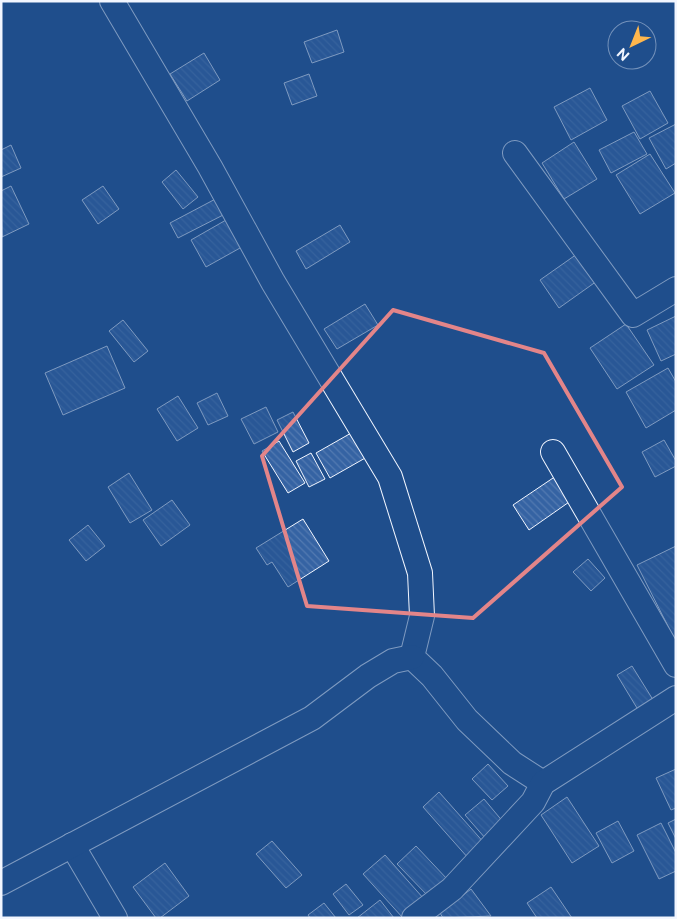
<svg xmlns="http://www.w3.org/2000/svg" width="677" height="919" viewBox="0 0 677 919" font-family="'Public Sans',sans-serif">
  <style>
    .building { fill: url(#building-back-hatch); stroke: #f2f6ff }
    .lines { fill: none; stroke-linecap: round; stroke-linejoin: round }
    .minor-casing { stroke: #f2f6ff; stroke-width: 26 }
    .minor { stroke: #1f4e8c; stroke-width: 24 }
    .marked { fill: none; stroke: #e38589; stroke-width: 4; stroke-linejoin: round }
  </style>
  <defs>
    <pattern id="building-back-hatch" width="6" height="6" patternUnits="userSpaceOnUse" patternTransform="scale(1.25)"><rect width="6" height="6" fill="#3563a3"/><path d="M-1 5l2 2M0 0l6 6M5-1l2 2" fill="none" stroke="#537ab1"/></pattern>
  </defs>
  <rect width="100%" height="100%" fill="#1f4e8c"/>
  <g class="building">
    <path d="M337 30 344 52 312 63 304 42Z"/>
    <path d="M204 53 220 80 187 101 170 74Z"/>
    <path d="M309 74 317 96 292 105 284 83Z"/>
    <path d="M590 88 607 120 571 140 554 107Z"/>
    <path d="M650 91 668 123 640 139 622 106Z"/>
    <path d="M676 124V163L666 169 649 138Z"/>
    <path d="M634 132 647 154 611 173 599 150Z"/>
    <path d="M574 142 597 179 564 199 542 163Z"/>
    <path d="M11 145 21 168 1 177V150Z"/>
    <path d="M650 154 675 193 640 214 616 175Z"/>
    <path d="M176 170 198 197 183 209 162 182Z"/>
    <path d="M11 186 29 224 2 237 1 191Z"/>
    <path d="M103 186 119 209 98 224 82 200Z"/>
    <path d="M223 195 231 211 178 238 170 223Z"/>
    <path d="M233 216 249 243 206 267 191 240Z"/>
    <path d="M340 225 350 242 306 269 296 251Z"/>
    <path d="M577 254 597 281 559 308 540 280Z"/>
    <path d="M365 304 378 325 337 349 324 329Z"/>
    <path d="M676 316V354L661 361 647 330Z"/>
    <path d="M123 320 148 351 134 362 109 331Z"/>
    <path d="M626 324 654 365 617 389 590 348Z"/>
    <path d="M107 346 125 388 63 415 45 373Z"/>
    <path d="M668 368 676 382V410L646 428 626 392Z"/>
    <path d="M217 393 228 416 208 425 197 403Z"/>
    <path d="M178 396 198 428 177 441 157 409Z"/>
    <path d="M266 407 278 432 254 444 241 419Z"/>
    <path d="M293 412 309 443 293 452 277 420Z"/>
    <path d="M360 428 374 453 330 478 316 453Z"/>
    <path d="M664 440 676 461V466L655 477 642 452Z"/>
    <path d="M279 441 305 483 288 493 262 451Z"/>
    <path d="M311 453 325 479 309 487 296 461Z"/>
    <path d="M129 473 152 510 130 523 108 487Z"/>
    <path d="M556 476 572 500 529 530 513 505Z"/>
    <path d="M172 500 190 525 161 546 143 520Z"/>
    <path d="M303 519 329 561 288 587 272 562 267 565 256 548Z"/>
    <path d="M88 525 105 546 86 561 69 540Z"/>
    <path d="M676 546V642L637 565Z"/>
    <path d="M588 559 605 578 591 591 573 572Z"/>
    <path d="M632 666 655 703 640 713 617 675Z"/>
    <path d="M488 764 508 786 492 800 472 779Z"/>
    <path d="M676 769V808L671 810 656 778Z"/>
    <path d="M439 792 486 845 469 859 423 807Z"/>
    <path d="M567 797 599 846 572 863 541 815Z"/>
    <path d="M484 799 504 823 486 839 465 815Z"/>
    <path d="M676 819V839L668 823Z"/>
    <path d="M618 821 634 851 612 863 596 833Z"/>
    <path d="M661 823 676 853V871L659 879 637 835Z"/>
    <path d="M272 841 302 875 286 888 256 854Z"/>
    <path d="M416 846 448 880 430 898 397 864Z"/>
    <path d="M385 855 424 899 403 918 363 874Z"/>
    <path d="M165 863 189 896 160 918H156L133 887Z"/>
    <path d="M346 884 363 905 349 915 333 894Z"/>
    <path d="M551 887 572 918H537L527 903Z"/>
    <path d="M471 889 491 916 443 918 440 913Z"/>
    <path d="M380 900 394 918H357Z"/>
    <path d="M324 903 336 918H310L308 915Z"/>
  </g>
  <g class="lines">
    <g class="minor-casing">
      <g id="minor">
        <path d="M112 1 210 167 273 282 390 477 420 573 422 616 412 657 432 676 467 720 512 763 543 783"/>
        <path d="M515 153 633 315 676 289"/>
        <path d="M553 452 676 665"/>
        <path d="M72 845 115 918"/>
        <path d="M1 883 312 718 368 676 393 661 412 657"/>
        <path d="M414 918 452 889 533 802 543 783 676 698"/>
      </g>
    </g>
    <use href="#minor" class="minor"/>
  </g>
  <path d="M0 0H677V919H0ZM393 310 544 353 622 487 473 618 307 606 262 456Z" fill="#1f4e8c" fill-opacity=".55" fill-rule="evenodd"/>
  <path class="marked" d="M393 310 544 353 622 487 473 618 307 606 262 456Z"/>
  <rect width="677" height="919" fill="none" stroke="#f2f6ff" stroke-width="5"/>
  <g transform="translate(632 45) rotate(223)"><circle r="24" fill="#1f4e8c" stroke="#7391ba"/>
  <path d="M0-4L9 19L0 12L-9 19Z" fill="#ffb74d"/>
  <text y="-8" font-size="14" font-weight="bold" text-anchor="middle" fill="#f2f6ff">N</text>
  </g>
</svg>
